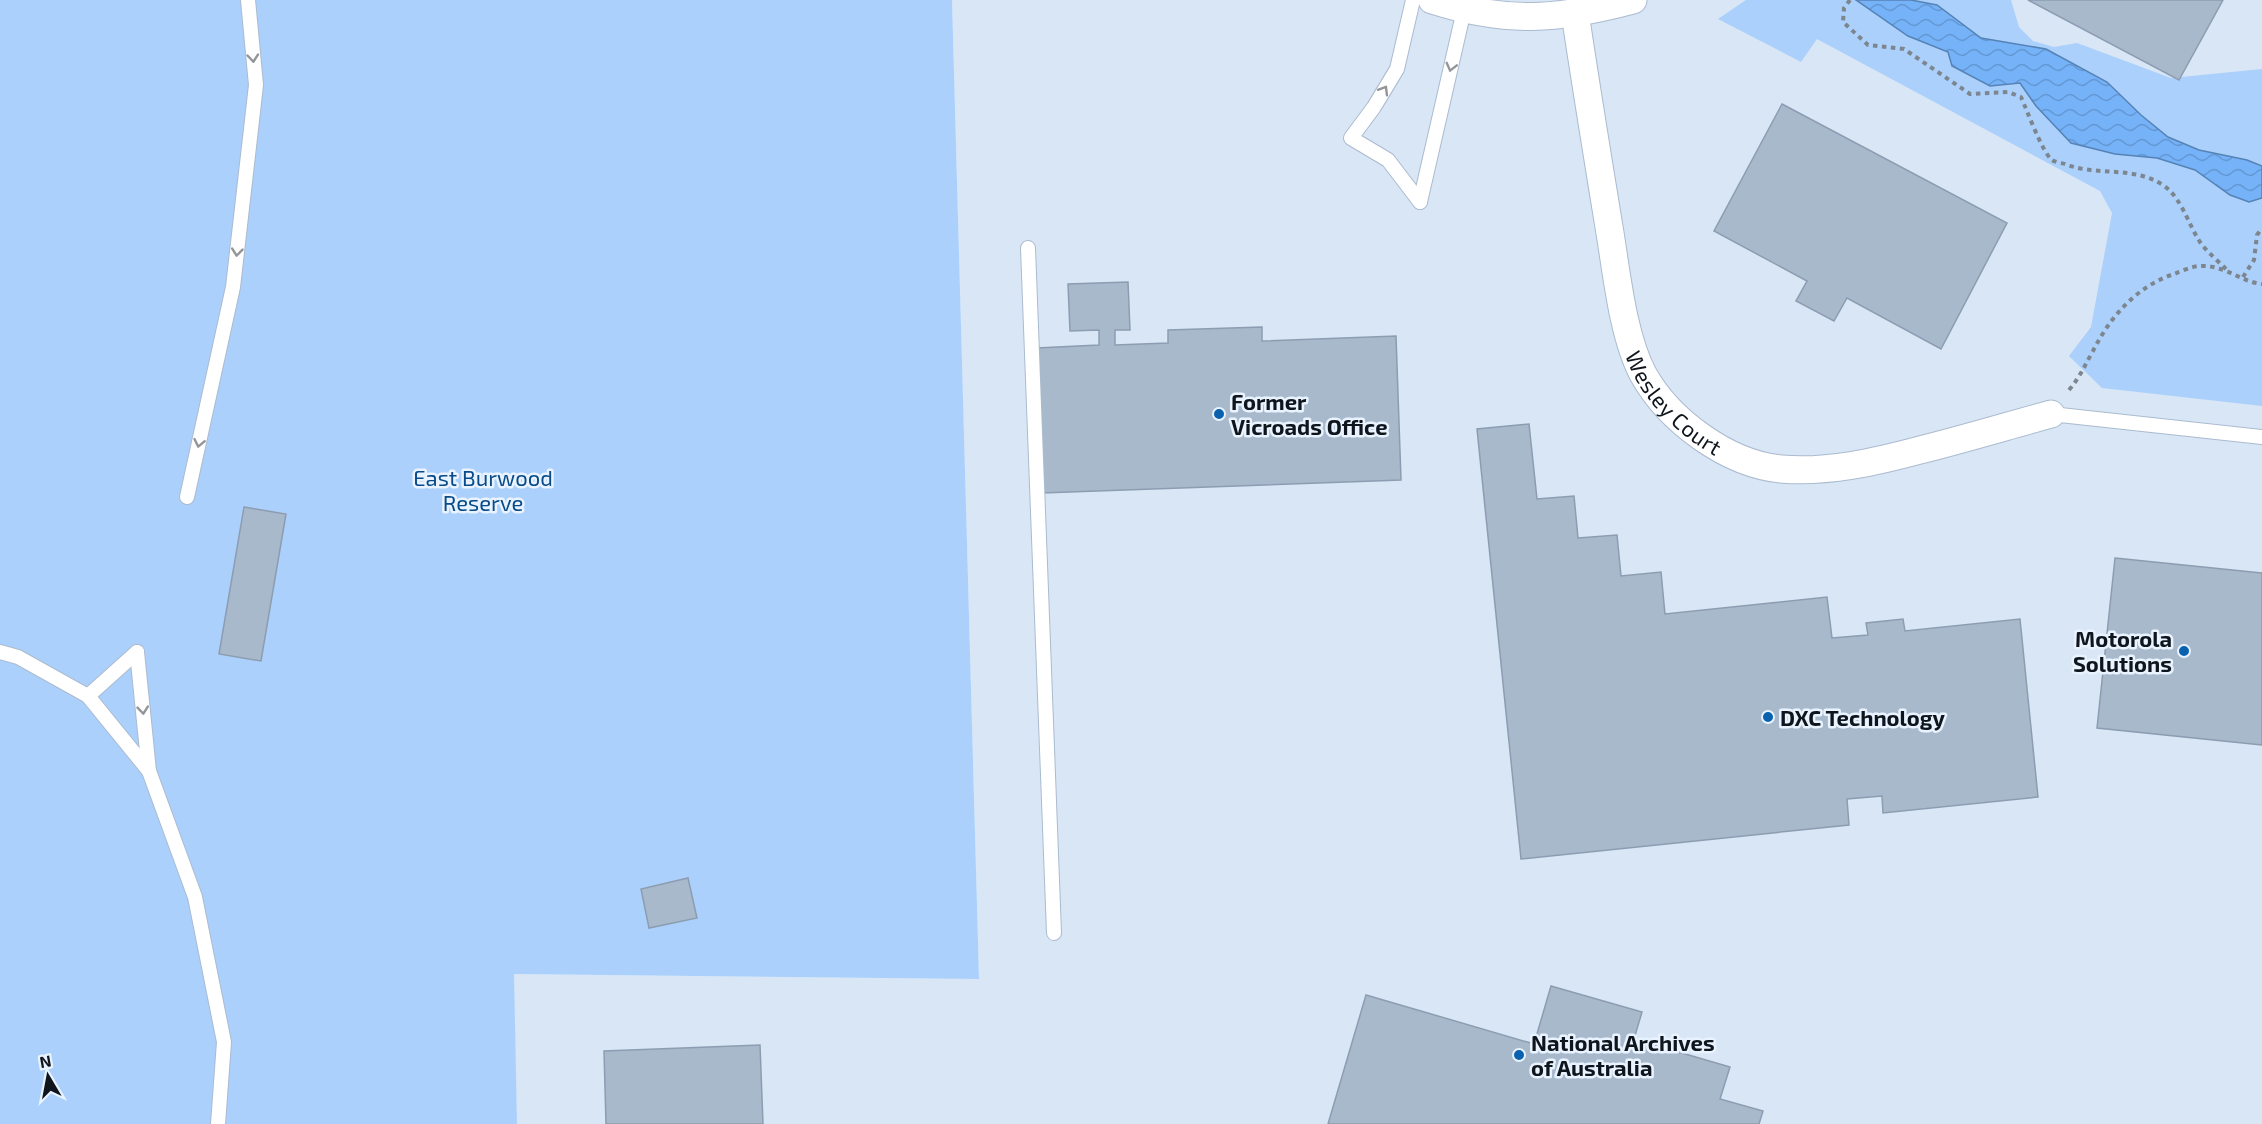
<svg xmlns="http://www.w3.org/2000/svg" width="2262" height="1124" viewBox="0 0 2262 1124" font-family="'Exo 2',sans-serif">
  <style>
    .built { fill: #d8e6f6 }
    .green { fill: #abd0fb }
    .water { fill: url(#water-waves); stroke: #5683b6; stroke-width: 1.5 }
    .building { fill: #a8b9cc; stroke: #8d9db1; stroke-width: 1.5 }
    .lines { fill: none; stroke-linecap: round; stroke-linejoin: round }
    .lane-casing { stroke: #abbbcf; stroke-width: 16 }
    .street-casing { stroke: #abbbcf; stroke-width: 29 }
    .path { stroke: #7d868f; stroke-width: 4; stroke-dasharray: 4.5 4.5; stroke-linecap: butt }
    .lane { stroke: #fff; stroke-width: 14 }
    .street { stroke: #fff; stroke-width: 27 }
    .oneway { stroke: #939699 }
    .poi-dot { fill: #0a61ae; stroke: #e8f3ff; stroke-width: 2 }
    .labels { text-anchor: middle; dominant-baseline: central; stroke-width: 5; stroke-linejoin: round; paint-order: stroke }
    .street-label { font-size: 22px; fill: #0f151c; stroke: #e8f3ff }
    .poi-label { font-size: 22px; font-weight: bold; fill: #0f151c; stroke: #e8f3ff; text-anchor: start }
    .park-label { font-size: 22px; fill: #084b88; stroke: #e8f3ff }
  </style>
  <defs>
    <pattern id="water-waves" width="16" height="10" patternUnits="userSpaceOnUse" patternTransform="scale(1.5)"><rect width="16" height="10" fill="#75b2f8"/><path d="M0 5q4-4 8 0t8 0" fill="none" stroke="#6498d4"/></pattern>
  </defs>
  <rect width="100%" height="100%" fill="#e8f3ff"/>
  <path class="built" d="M952 0H2262V1124H517L513 974 979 979Z"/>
  <g class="green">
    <path d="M0 0H952L979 979 514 974 517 1124H0Z"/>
    <path d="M1746 0H2011L2019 27 2033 41 2054 47 2077 43 2171 78 2262 69V406L2102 388 2069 356 2091 327 2112 213 2100 191 1817 39 1801 62 1718 19Z"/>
  </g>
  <path class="water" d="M1856 0H1911L1937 5 1981 38 2046 49 2107 82 2141 115 2168 137 2199 150 2247 160 2262 166V198L2249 202 2230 195 2195 170 2157 158 2115 154 2071 143 2036 106 2020 83 1990 86 1952 66 1948 52 1908 36Z"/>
  <g class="building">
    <path d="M2028 0H2223L2179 80Z"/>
    <path d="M1782 104 2007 223 1941 349 1847 298 1834 321 1796 301 1807 281 1714 231Z"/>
    <path d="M1128 282 1130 330H1115V345L1168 343V330L1262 327V341L1396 336 1401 480 1042 493 1037 348 1099 345V330L1070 331 1068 284Z"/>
    <path d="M1529 424 1537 499 1574 496 1578 538 1617 535 1621 576 1661 572 1665 614 1827 597 1832 638 1868 635 1866 623 1903 619 1905 631 2020 619 2038 797 1883 813 1882 796 1847 799 1849 825 1521 859 1477 429Z"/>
    <path d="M244 507 286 514 261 661 219 654Z"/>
    <path d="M2115 558 2262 573V745L2097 728Z"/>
    <path d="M688 878 697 918 649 928 641 889Z"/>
    <path d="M1551 986 1642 1012 1634 1039 1730 1067 1720 1099 1763 1111 1759 1124H1328L1366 995 1534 1044Z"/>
    <path d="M760 1045 763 1124H606L604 1051Z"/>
  </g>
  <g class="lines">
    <g class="lane-casing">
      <g id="lane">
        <path d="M1413 0 1397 69 1374 107 1351 138 1388 160 1420 202"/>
        <path d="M1420 202 1464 10"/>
        <path d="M1028 248 1054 933"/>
        <path d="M2051 414 2262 437"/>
        <path d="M187 497 233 287 256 85 248 0"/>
        <path d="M0 652 18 657 88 696 149 771 195 897 224 1042 218 1124"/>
        <path d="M137 652 149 771"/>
        <path d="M88 696 137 652"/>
      </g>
    </g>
    <g class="street-casing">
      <g id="street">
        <path d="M1432 0C1507 24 1558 20 1633 0"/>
        <path id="s1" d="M1575 13C1586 87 1598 160 1610 233 1617 276 1623 336 1643 374 1669 421 1728 464 1781 469 1828 473 1875 462 1920 450 1964 439 2007 426 2051 414"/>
      </g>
    </g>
    <g class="path">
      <path d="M1850 0 1844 8 1843 22 1868 45 1904 49 1970 94 2008 92 2021 97C2027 110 2042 152 2052 160 2055 162 2061 163 2065 164 2098 177 2131 165 2163 185 2182 198 2188 224 2200 242 2207 252 2218 261 2226 269"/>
      <path d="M2243 277 2254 260 2257 235 2262 228"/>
      <path d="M2069 390C2080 377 2085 365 2093 351 2110 317 2137 286 2174 274 2182 271 2192 266 2201 266 2225 265 2241 282 2262 284"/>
    </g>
    <use href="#lane" class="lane"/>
    <use href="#street" class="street"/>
  </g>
  <defs><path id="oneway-chevron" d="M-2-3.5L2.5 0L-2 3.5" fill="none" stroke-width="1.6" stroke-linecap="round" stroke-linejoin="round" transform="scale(1.5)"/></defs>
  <g class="oneway">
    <use href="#oneway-chevron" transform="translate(253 58) rotate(85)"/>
    <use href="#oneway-chevron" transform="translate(1451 67) rotate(104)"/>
    <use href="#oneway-chevron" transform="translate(1384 90) rotate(-59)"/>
    <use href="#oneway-chevron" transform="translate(237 252) rotate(96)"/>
    <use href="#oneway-chevron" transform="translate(199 443) rotate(102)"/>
    <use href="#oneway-chevron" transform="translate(143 710) rotate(84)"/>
  </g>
  <g class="poi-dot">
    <circle cx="1219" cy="414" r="6"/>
    <circle cx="2184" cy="651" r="6"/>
    <circle cx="1768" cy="717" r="6"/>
    <circle cx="1519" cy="1055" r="6"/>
  </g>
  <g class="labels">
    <g class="street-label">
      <text stroke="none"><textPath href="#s1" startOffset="410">Wesley Court</textPath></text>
    </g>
    <g class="poi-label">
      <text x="1231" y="401">Former<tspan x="1231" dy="25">Vicroads Office</tspan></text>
      <text x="2172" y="638" text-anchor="end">Motorola<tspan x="2172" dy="25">Solutions</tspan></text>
      <text x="1780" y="717">DXC Technology</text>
      <text x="1531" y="1042">National Archives<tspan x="1531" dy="25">of Australia</tspan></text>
    </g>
    <g class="park-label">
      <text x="483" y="477">East Burwood<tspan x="483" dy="25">Reserve</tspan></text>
    </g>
  </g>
  <g transform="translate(48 1076) rotate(350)" stroke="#e8f3ff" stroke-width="4.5" paint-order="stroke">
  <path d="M0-4.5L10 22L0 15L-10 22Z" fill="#0f151c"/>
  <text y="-9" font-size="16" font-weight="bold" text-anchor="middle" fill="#0f151c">N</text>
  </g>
</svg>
